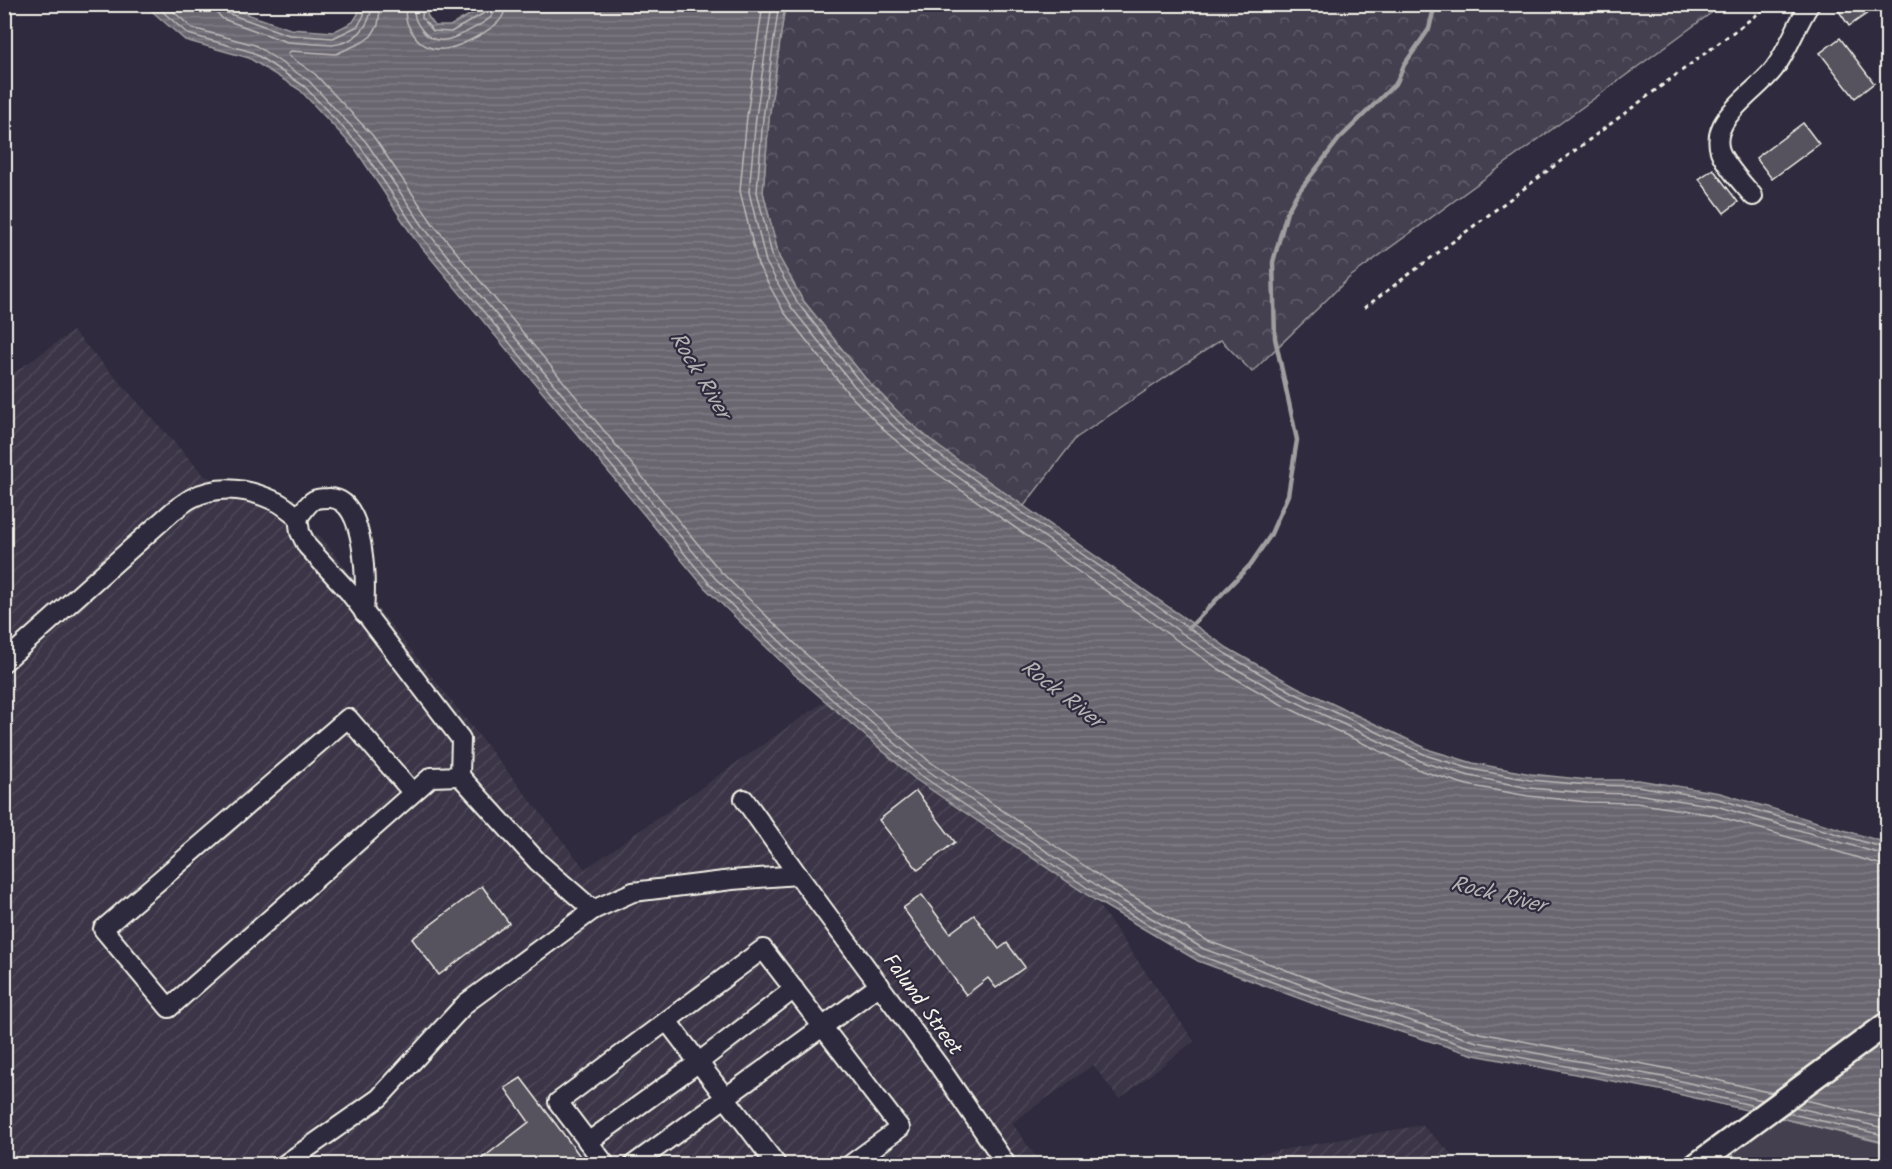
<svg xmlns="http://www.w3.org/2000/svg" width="1892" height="1169" viewBox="0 0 1892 1169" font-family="Kalam,sans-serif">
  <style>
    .industrial { fill: url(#industrial-furrows) }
    .forest { fill: url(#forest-crowns); stroke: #9c989c; stroke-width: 1.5 }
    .park { fill: #454050; stroke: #9c989c; stroke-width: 1.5 }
    .water { fill: url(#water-rules); stroke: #a19ea0; stroke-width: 1.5 }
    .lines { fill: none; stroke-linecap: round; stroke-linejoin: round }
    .shore { stroke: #bdb9b8; stroke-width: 1.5 }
    .stream { stroke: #a19ea0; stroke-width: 4.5 }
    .building { fill: #56525f; stroke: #f4f1e8; stroke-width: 1.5 }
    .minor-casing { stroke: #f4f1e8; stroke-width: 22 }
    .major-casing { stroke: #f4f1e8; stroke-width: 27 }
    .path { stroke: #f4f1e8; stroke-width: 3; stroke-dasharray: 4.5 4.5; stroke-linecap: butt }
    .minor { stroke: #2f2a3d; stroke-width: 18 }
    .major { stroke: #2f2a3d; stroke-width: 22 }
    .labels { text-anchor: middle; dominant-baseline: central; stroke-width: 4.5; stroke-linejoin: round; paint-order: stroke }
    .street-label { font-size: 21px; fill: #f4f1e8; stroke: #2f2a3d }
    .water-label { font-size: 22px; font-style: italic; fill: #b6b2b2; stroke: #2f2a3d }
  </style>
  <defs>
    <pattern id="industrial-furrows" width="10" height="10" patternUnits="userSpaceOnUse" patternTransform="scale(1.5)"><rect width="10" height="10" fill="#3b3647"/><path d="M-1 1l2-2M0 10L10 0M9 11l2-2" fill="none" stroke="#4e4a59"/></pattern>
    <pattern id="forest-crowns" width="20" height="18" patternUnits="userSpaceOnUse" patternTransform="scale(1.5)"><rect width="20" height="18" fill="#454050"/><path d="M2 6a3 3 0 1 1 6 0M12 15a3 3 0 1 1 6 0" fill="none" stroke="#605c69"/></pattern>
    <pattern id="water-rules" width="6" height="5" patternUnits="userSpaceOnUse" patternTransform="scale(1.5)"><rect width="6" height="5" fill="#6a6670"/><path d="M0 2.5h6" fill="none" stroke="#807c84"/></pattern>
  </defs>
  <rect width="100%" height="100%" fill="#2f2a3d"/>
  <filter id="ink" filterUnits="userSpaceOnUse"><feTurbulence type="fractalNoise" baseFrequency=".0167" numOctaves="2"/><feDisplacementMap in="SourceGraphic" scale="12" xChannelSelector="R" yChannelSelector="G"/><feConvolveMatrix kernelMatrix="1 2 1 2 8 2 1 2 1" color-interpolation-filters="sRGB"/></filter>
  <g filter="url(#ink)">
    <g class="industrial">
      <path d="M73 331 204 475 321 537 585 869 825 701 915 779 1095 900 1194 1041 1119 1099 1093 1065 1012 1123 1041 1164H5L4 380Z"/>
      <path d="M1422 1125 1462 1164H1245L1259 1154Z"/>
    </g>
    <path class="forest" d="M883 4 1722 5 1350 277 1252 372 1221 340 1076 438 1024 506 939 447 902 416 865 378 802 299 779 257 763 192 769 119 785 5H868L880 9Z"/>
    <path class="park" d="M1777 1117 1887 1144V1164H1741L1731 1152Z"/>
    <path class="water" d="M145 5H221L290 29 333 32 353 22 358 14 359 5H429L427 15 435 26H450L487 5H785L769 119 763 192 779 257 802 299 865 378 902 416 939 447 1229 649 1297 687 1430 750 1473 763 1531 774 1588 780H1638L1720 793 1887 843V1143L1665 1091 1474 1055 1328 1009 1198 961 1095 900 915 779 794 674 705 588 414 238 356 150 300 90 249 58 185 40Z"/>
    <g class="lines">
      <g class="shore">
        <path d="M154 4 188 34 252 52 304 86 360 146 419 234 709 583 798 670 919 774 1098 895 1201 956 1330 1003 1476 1049 1666 1085 1755 1106"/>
        <path d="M165 4 192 28 255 45 309 81 366 142 425 229 715 578 803 664 924 768 1102 889 1204 949 1332 996 1477 1042 1668 1078 1762 1100"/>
        <path d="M215 4 217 13 223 19 287 42 332 45C354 43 371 27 372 4"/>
        <path d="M223 4V10L227 13 289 35 333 38 358 26 364 15 365 4"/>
        <path d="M381 4 378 25 371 36 363 42 336 54 291 51 288 53 289 56 315 74 373 136 433 224 721 572 809 657 929 761 1107 881 1208 941 1335 988 1480 1033 1670 1069 1772 1093"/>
        <path d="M406 4C404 17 406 24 414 35 432 60 459 47 480 35 493 27 505 21 506 4"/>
        <path d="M415 4C413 16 415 21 422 30 436 50 460 36 476 27 486 21 496 17 497 4"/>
        <path d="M423 4 422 18 433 31 451 32 486 12 489 4"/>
        <path d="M763 4 747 116 740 191 758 265 784 312 848 393 887 433 925 465 1217 668 1286 707 1422 771 1467 785 1528 796 1587 802 1636 803 1714 815 1879 864 1888 865"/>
        <path d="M772 4 756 117 749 192 766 262 791 307 855 387 893 426 931 458 1222 661 1290 699 1425 763 1470 776 1529 788 1587 793 1636 794 1716 806 1888 856"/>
        <path d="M779 4 763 118 757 192 773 259 797 302 860 382 898 421 935 452 1226 654 1294 693 1428 756 1471 769 1530 780 1588 785 1637 786 1718 799 1888 849"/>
        <path d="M1805 1100 1888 1119"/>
        <path d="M1795 1107 1888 1129"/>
        <path d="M1787 1113 1888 1136"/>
      </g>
      <path class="stream" d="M1189 628 1250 565 1270 536 1288 495 1297 440 1275 338 1273 262 1287 212 1297 194 1339 139 1397 82 1404 65 1429 29 1435 4"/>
    </g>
    <g class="building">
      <path d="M1834 4H1881L1849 26Z"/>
      <path d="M1840 38 1874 83 1855 98 1820 53Z"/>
      <path d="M1803 123 1819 144 1772 179 1756 158Z"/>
      <path d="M1713 169 1738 202 1724 213 1699 179Z"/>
      <path d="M916 791 955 842 918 870 879 820Z"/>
      <path d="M482 886 509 923 439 975 412 939Z"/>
      <path d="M922 895 950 933 974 915 999 949 1007 943 1025 967 996 988 988 978 966 995 903 908Z"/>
      <path d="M521 1078 586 1164H475L529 1122 505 1088Z"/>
    </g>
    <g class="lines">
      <g class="minor-casing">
        <g id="minor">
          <path d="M1753 196C1743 184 1725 165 1720 151 1709 118 1757 92 1774 69 1789 49 1796 25 1810 4"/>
          <path d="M298 517C303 512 308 503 314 500 318 498 324 498 328 498 367 496 366 586 364 613"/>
          <path d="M4 662 173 511C179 507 186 501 192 498 219 484 249 489 275 501 283 504 291 512 298 517L300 532 307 546 349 592 461 739 460 776 538 862 593 910"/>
          <path d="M413 793 348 718 103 929 169 1008 413 793 431 777 460 776"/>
          <path d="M744 799 798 875 939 1066 1006 1164"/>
          <path d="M667 1021 776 1164"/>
          <path d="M588 1142 699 1062 794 989"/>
          <path d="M285 1164 379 1098 466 1003 593 910 633 892 732 880 798 875"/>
          <path d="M605 1164 558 1102 763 949 900 1128 851 1164"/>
          <path d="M634 1164 880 985"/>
        </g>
      </g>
      <g class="major-casing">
        <path id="major" d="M1697 1164 1888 1023"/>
      </g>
      <path class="path" d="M1364 308 1771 4"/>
      <use href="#minor" class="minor"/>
      <use href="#major" class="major"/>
    </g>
  </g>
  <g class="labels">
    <g class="street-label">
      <text transform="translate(922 1005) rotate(54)">Falund Street</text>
    </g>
    <g class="water-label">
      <text transform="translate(699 376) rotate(59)">Rock River</text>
      <text transform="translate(1061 695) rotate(38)">Rock River</text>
      <text transform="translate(1498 896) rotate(14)">Rock River</text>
    </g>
  </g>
  <rect width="1892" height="1169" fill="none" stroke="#2f2a3d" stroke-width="24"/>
  <rect x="12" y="12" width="1868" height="1145" fill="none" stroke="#f4f1e8" stroke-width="2" filter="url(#ink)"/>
</svg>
